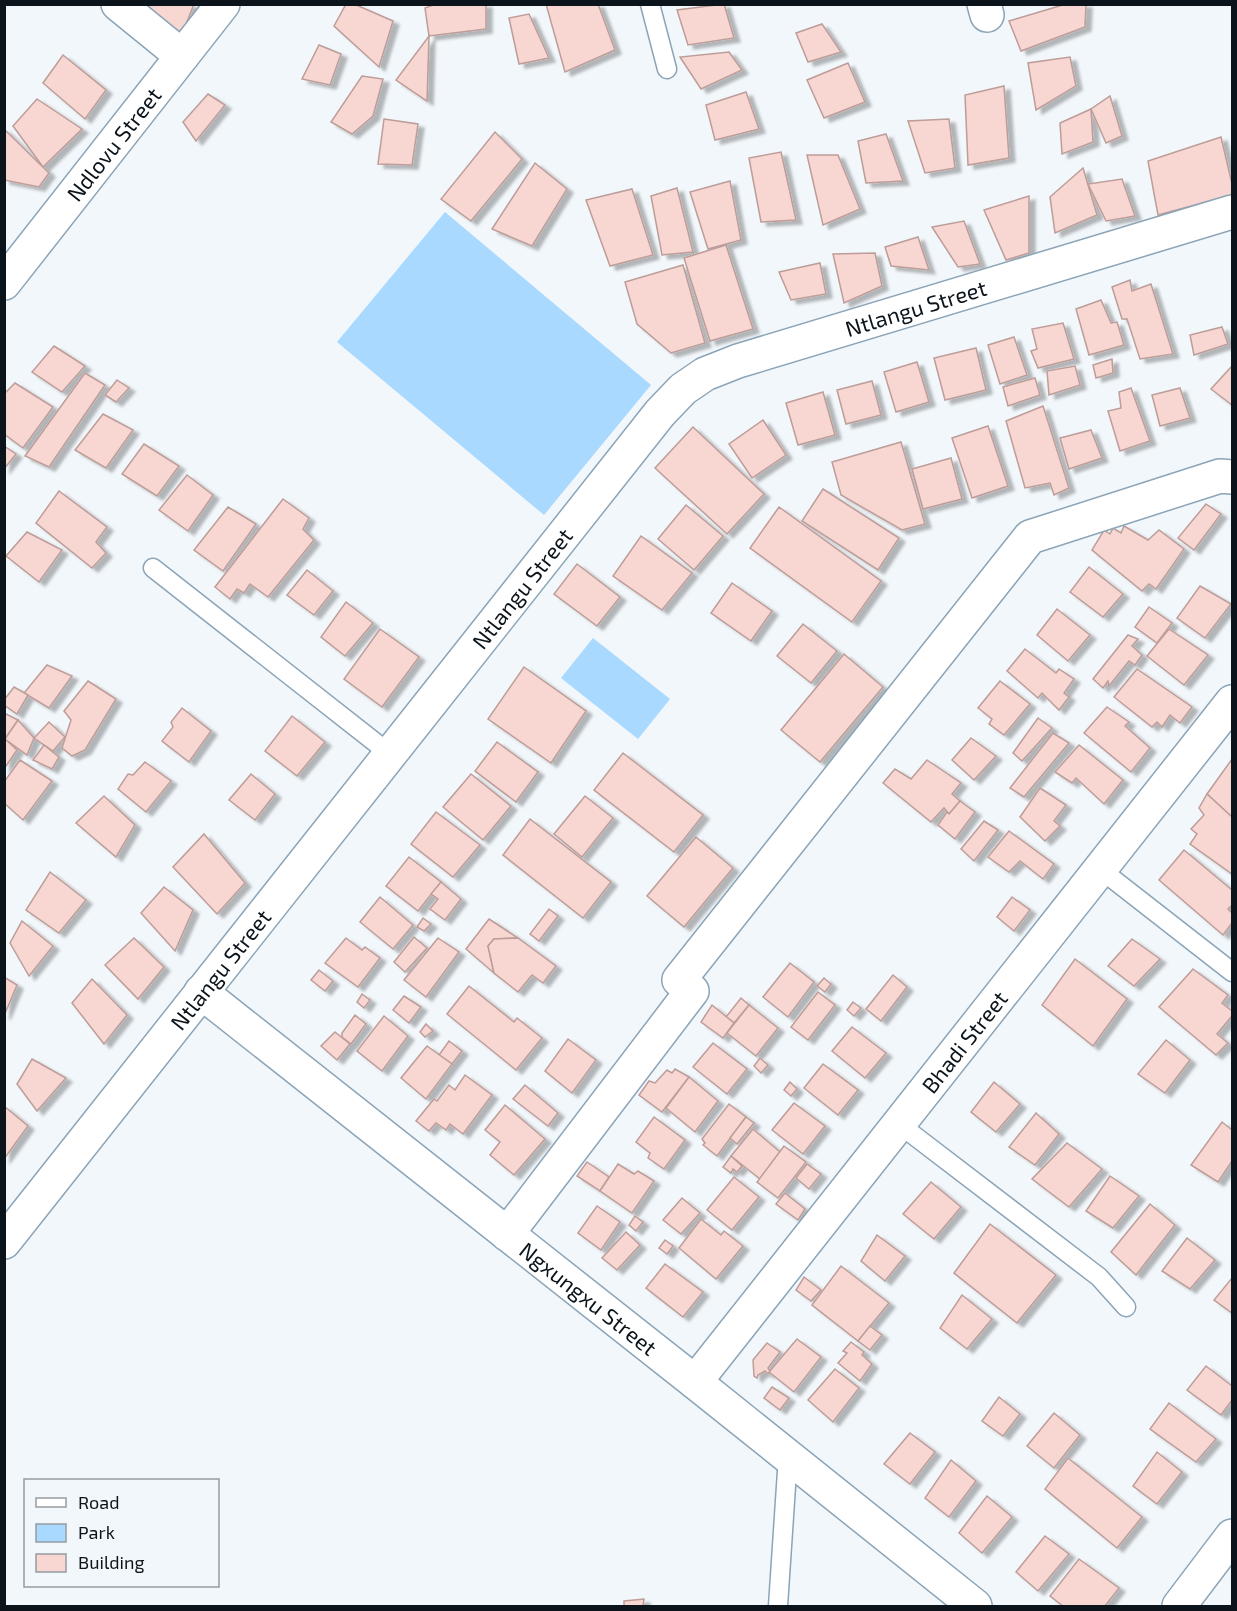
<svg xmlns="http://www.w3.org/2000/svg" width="1237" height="1611" viewBox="0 0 1237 1611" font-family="'Exo 2',sans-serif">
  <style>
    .green { fill: #a9d9ff }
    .building { fill: #f8d6d1; stroke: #bd9d99; stroke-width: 1.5; filter: url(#shadow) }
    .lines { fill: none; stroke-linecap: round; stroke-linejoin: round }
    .service-casing { stroke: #8ba4b7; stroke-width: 21 }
    .minor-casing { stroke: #8ba4b7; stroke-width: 36 }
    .service { stroke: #fff; stroke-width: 18 }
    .minor { stroke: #fff; stroke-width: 33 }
    .labels { text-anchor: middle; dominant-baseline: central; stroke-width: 6; stroke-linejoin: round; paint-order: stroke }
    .street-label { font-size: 22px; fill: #0b141b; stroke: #f2f7fb }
  </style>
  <defs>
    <filter id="shadow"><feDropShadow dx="6" dy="4" stdDeviation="1.5" flood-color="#0004"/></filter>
  </defs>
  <rect width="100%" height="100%" fill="#f2f7fb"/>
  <g class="green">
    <path d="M445 212 651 385 544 515 337 342Z"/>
    <path d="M593 638 670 699 638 739 561 678Z"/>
  </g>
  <g class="building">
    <path d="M146 4H194L181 37Z"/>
    <path d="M346 4H354L393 21 379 67 334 26Z"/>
    <path d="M436 4H486V29L429 36 425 8Z"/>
    <path d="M546 4H598L615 50 565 72Z"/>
    <path d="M724 4 734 38 688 45 677 10Z"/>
    <path d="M1066 4H1086L1085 27 1021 51 1009 21Z"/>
    <path d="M529 14 549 58 519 64 509 18Z"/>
    <path d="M822 24 841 52 808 62 796 33Z"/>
    <path d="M429 36 427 101 396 80Z"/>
    <path d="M319 45 341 54 330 85 302 79Z"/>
    <path d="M729 52 742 70 701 89 680 57Z"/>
    <path d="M63 55 106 90 85 119 43 83Z"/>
    <path d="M1070 57 1076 86 1036 110 1028 63Z"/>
    <path d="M848 63 865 102 824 118 807 80Z"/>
    <path d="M362 76 383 79 373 116 352 134 331 122Z"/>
    <path d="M1004 86 1009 158 968 165 965 95Z"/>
    <path d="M746 92 759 129 715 140 706 105Z"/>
    <path d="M208 94 225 105 196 141 183 122Z"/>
    <path d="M1110 96 1122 136 1106 143 1091 109Z"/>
    <path d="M37 99 82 129 43 167 13 126Z"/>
    <path d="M1091 109 1093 142 1062 154 1060 123Z"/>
    <path d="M384 119 418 124 412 165 378 164Z"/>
    <path d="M949 119 955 168 925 173 908 121Z"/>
    <path d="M4 129 49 173 39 187 4 180Z"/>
    <path d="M495 132 522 159 471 221 441 199Z"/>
    <path d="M886 134 903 181 866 183 858 141Z"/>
    <path d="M1221 137 1232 184V195L1158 215 1148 161Z"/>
    <path d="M781 152 796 220 761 222 749 158Z"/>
    <path d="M807 155H838L860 209 823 225Z"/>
    <path d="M535 163 567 189 532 246 492 229Z"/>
    <path d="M1083 168 1097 215 1055 233 1050 197Z"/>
    <path d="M1122 179 1135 216 1106 221 1088 184Z"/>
    <path d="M730 181 741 240 708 249 690 192Z"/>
    <path d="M677 188 693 252 662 255 651 196Z"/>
    <path d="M632 189 653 255 610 266 586 200Z"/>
    <path d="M1029 196V253L1006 260 984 210Z"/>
    <path d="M964 221 980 264 958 267 932 227Z"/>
    <path d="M918 237 929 270 891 266 885 247Z"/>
    <path d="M726 245 753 329 710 341 684 258Z"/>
    <path d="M875 253 882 286 844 303 833 254Z"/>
    <path d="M820 263 826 294 791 300 779 272Z"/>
    <path d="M683 265 705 343 671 353 637 324 625 282Z"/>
    <path d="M1130 280 1132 291 1151 284 1173 354 1140 359 1127 319H1122L1112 287Z"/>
    <path d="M1101 300 1111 323 1117 322 1124 345 1089 355 1076 309Z"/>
    <path d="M1063 323 1074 359 1038 368 1031 351 1037 349 1032 329Z"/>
    <path d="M1222 327 1228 344 1194 355 1190 335Z"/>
    <path d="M1014 337 1027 375 1000 384 988 345Z"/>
    <path d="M54 346 85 366 62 392 32 372Z"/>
    <path d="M976 348 986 390 945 400 934 358Z"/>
    <path d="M1112 359 1113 373 1096 378 1093 365Z"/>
    <path d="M917 362 929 402 896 412 884 372Z"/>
    <path d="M1075 366 1080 385 1049 395 1047 371Z"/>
    <path d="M1232 366V405L1211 389Z"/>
    <path d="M85 373 105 385 49 467 25 456Z"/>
    <path d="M1035 378 1040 395 1008 406 1003 387Z"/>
    <path d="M117 380 129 388 116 402 105 395Z"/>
    <path d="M872 381 881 415 846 424 837 390Z"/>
    <path d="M15 383 53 407 23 448 4 434V394Z"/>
    <path d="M1131 388 1150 441 1120 451 1108 411 1121 408 1119 392Z"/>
    <path d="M1180 388 1190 418 1160 426 1152 395Z"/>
    <path d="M823 392 835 435 798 445 786 403Z"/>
    <path d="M1043 406 1069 488 1054 495 1050 483 1025 488 1006 421Z"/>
    <path d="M103 414 133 430 106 468 75 450Z"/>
    <path d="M763 420 786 455 752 478 729 444Z"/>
    <path d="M988 426 1008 486 972 498 952 438Z"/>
    <path d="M693 427 764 494 727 534 655 468Z"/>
    <path d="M1091 430 1102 458 1069 469 1060 438Z"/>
    <path d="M901 442 925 524 902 530 841 495 832 462Z"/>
    <path d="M144 444 179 466 157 496 122 474Z"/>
    <path d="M4 446 16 454 4 469Z"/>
    <path d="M951 458 962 499 923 509 912 469Z"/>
    <path d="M187 475 213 495 188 531 159 510Z"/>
    <path d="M823 489 899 538 878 570 802 521Z"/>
    <path d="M59 491 107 527 96 542 106 553 92 568 36 523Z"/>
    <path d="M283 499 309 518 303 529 314 540 268 597 250 584 244 593 237 589 230 599 215 587Z"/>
    <path d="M1206 504 1221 514 1194 550 1178 538Z"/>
    <path d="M686 505 723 536 694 570 658 539Z"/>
    <path d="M228 507 256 524 223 571 194 550Z"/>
    <path d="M779 507 881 581 852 622 750 548Z"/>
    <path d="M1124 526 1148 540 1159 530 1184 549 1156 589 1149 584 1142 591 1092 550 1104 530 1110 534 1113 528 1121 533Z"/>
    <path d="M27 532 62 550 39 582 6 556Z"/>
    <path d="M641 536 692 573 662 610 613 576Z"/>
    <path d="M577 564 620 597 597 626 554 594Z"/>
    <path d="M1089 567 1123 594 1103 617 1070 592Z"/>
    <path d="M307 570 333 591 314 615 287 595Z"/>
    <path d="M732 583 772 611 751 641 711 613Z"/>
    <path d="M1200 586 1231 604 1205 638 1177 618Z"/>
    <path d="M346 602 373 623 345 656 321 637Z"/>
    <path d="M1149 607 1172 623 1157 643 1135 627Z"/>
    <path d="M1057 609 1090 635 1068 661 1037 635Z"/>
    <path d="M803 624 837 651 811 683 777 656Z"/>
    <path d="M380 629 419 657 382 707 344 679Z"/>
    <path d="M1169 629 1208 655 1184 685 1147 656Z"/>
    <path d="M1128 635 1138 639 1132 646 1142 655 1135 665 1129 661 1109 686 1108 681 1103 688 1093 679Z"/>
    <path d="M1025 649 1056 673 1059 669 1074 679 1064 693 1069 697 1059 710 1042 693 1038 698 1007 671Z"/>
    <path d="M844 654 883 687 820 762 781 730Z"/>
    <path d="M47 665 72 676 49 708 24 693Z"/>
    <path d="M524 667 586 711 551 763 488 719Z"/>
    <path d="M1137 669 1192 707 1180 723 1170 715 1162 727 1157 722 1152 727 1114 697Z"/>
    <path d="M88 681 116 699 85 750 72 756 62 748 71 720 64 711Z"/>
    <path d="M1000 681 1030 704 1004 735 989 724 992 719 978 708Z"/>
    <path d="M14 687 28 695 17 714 4 705V700Z"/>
    <path d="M1107 707 1129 722 1125 726 1150 748 1131 772 1084 733Z"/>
    <path d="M182 708 211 731 189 762 162 741 173 727 171 722Z"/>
    <path d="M4 713 18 720 5 739 17 750 4 769Z"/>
    <path d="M292 716 325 742 297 776 265 751Z"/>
    <path d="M1038 718 1052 728 1022 761 1013 753Z"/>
    <path d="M18 720 34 738 27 755 5 739Z"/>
    <path d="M49 722 65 737 53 751 34 738Z"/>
    <path d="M1053 733 1069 743 1024 797 1010 788Z"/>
    <path d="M971 738 996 756 974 780 952 760Z"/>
    <path d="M497 742 538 772 516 802 475 771Z"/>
    <path d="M44 745 59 757 52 769 33 760Z"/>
    <path d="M1079 745 1123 780 1104 804 1076 778 1072 783 1055 772Z"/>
    <path d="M623 753 703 815 674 852 594 790Z"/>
    <path d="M1232 759V817L1207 794Z"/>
    <path d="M20 760 52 781 23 820 4 803V782Z"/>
    <path d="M927 760 961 783 952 794 960 801 949 814 944 808 931 822 883 783 895 769 911 779Z"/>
    <path d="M145 762 171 781 146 812 118 789 128 774 133 775Z"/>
    <path d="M251 774 275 794 255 820 229 800Z"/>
    <path d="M471 774 511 806 483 840 443 807Z"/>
    <path d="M1040 788 1066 805 1054 821 1060 826 1045 841 1020 817Z"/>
    <path d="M1207 794 1232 817V874L1190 844 1197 834 1191 829 1204 815 1199 808Z"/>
    <path d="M104 796 135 825 116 857 76 823Z"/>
    <path d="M585 796 613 818 582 857 554 834Z"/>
    <path d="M960 801 975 812 955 839 938 825 947 812 949 814Z"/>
    <path d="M436 812 480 845 453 877 411 844Z"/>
    <path d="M530 819 611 882 583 918 503 855Z"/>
    <path d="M984 821 998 830 974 861 961 849Z"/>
    <path d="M1009 831 1054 864 1043 879 1020 861 1009 872 988 857Z"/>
    <path d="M204 834 245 883 217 914 173 867Z"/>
    <path d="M696 837 733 868 684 927 647 896Z"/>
    <path d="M1184 850 1232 890V905L1228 909 1232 913V923L1223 935 1159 880Z"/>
    <path d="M409 857 441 882 418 911 386 886Z"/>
    <path d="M50 872 86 900 59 933 26 910Z"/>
    <path d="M441 882 461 899 445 920 430 909 438 899 431 894Z"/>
    <path d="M164 887 193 910 175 951 141 913Z"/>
    <path d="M380 897 413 925 393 949 360 922Z"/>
    <path d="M1012 897 1030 910 1014 931 997 917Z"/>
    <path d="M549 909 558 916 539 941 530 934Z"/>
    <path d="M423 918 431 924 424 931 417 927Z"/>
    <path d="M489 919 518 938 494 939 488 946 494 973 466 949Z"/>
    <path d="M22 921 53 946 29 976 10 943Z"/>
    <path d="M414 937 427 948 405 972 394 962Z"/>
    <path d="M134 938 164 967 138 999 105 965Z"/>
    <path d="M346 938 362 950 365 947 380 958 358 987 325 963Z"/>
    <path d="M438 938 459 952 426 997 404 980Z"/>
    <path d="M518 938 556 966 543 983 532 975 518 992 494 973 488 946 494 939Z"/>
    <path d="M1132 939 1160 959 1134 986 1108 966Z"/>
    <path d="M1075 959 1127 999 1093 1046 1042 1005Z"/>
    <path d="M790 963 814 982 788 1017 763 997Z"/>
    <path d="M1193 969 1228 995 1222 1003 1232 1011V1016L1217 1034 1228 1043 1216 1055 1159 1007Z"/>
    <path d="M319 970 333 981 325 991 311 980Z"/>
    <path d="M893 975 907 987 881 1021 866 1009Z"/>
    <path d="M4 977 17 985 4 1016Z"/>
    <path d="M824 978 831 984 825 992 817 986Z"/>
    <path d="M92 979 127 1015 104 1044 72 1003Z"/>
    <path d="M469 986 514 1022 517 1018 542 1038 516 1070 447 1014Z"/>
    <path d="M818 992 835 1005 808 1040 791 1027Z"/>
    <path d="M362 994 370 1000 364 1008 357 1002Z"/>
    <path d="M404 996 421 1007 409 1023 393 1010Z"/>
    <path d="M741 998 749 1005 734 1023 726 1017Z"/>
    <path d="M853 1002 861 1008 854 1016 847 1010Z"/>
    <path d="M712 1005 734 1023 723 1038 701 1022Z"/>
    <path d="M749 1005 778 1028 756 1056 727 1033Z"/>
    <path d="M355 1015 366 1024 351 1044 342 1037V1033Z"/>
    <path d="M384 1016 408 1036 382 1071 357 1051Z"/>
    <path d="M426 1024 433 1031 425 1037 420 1032Z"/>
    <path d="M852 1027 886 1053 865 1078 832 1051Z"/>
    <path d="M335 1032 350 1044 337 1060 321 1046Z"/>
    <path d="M568 1039 596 1060 572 1093 545 1071Z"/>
    <path d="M1166 1040 1190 1060 1165 1093 1138 1074Z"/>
    <path d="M449 1041 462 1051 452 1064 439 1055Z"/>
    <path d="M713 1043 747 1069 727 1094 693 1067Z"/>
    <path d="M427 1046 452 1064 426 1099 401 1078Z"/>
    <path d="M760 1058 768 1065 761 1073 754 1066Z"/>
    <path d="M32 1059 66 1078 37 1111 17 1084Z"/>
    <path d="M823 1064 858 1090 838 1115 804 1088Z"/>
    <path d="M675 1069 689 1077 662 1112 639 1095 649 1081 655 1083 667 1070 672 1073Z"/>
    <path d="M465 1075 492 1095 463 1134 450 1124 446 1130 436 1123 429 1131 416 1121 434 1099 437 1101 449 1085 455 1090Z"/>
    <path d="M689 1077 718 1101 695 1132 666 1108Z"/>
    <path d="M790 1082 797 1089 791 1096 784 1090Z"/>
    <path d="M994 1082 1020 1104 996 1132 971 1112Z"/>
    <path d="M525 1085 558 1113 548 1126 513 1099Z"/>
    <path d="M794 1103 825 1126 803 1154 772 1130Z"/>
    <path d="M729 1104 746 1117 717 1156 703 1145 705 1143 702 1139Z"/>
    <path d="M505 1105 545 1139 514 1175 490 1155 500 1142 485 1130Z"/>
    <path d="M4 1106 28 1126 4 1159Z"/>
    <path d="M1036 1113 1059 1134 1035 1165 1009 1147Z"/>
    <path d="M654 1117 685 1140 664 1169 648 1158 650 1153 636 1142Z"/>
    <path d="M746 1117 754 1123 737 1144 730 1138Z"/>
    <path d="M1222 1122 1232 1130V1161L1218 1182 1191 1165Z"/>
    <path d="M753 1129 780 1152 760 1179 731 1156Z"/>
    <path d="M1067 1143 1102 1169 1069 1207 1032 1179Z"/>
    <path d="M784 1146 806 1162 778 1198 757 1182Z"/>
    <path d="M731 1156 742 1166 737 1172 733 1169 731 1173 723 1167Z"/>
    <path d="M587 1162 609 1177 600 1191 577 1176Z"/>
    <path d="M618 1164 634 1174 638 1171 654 1181 632 1213 600 1191Z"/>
    <path d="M807 1164 821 1174 809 1189 796 1178Z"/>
    <path d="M1110 1176 1139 1196 1113 1228 1086 1211Z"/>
    <path d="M734 1177 759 1197 732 1230 707 1210Z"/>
    <path d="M931 1182 961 1207 934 1239 903 1214Z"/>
    <path d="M785 1193 805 1209 798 1220 776 1204Z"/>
    <path d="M682 1198 700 1213 681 1234 663 1220Z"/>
    <path d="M1150 1204 1175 1225 1136 1275 1111 1252Z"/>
    <path d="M597 1206 620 1222 601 1250 578 1233Z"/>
    <path d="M635 1216 643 1222 636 1231 629 1225Z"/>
    <path d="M701 1219 721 1235 724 1231 743 1246 716 1279 679 1248Z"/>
    <path d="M990 1224 1056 1275 1017 1323 954 1273Z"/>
    <path d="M626 1232 640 1245 617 1270 602 1258Z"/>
    <path d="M877 1235 905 1256 885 1281 861 1261Z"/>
    <path d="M1187 1238 1215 1260 1190 1289 1162 1271Z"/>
    <path d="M665 1240 673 1246 667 1254 659 1248Z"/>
    <path d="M665 1264 703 1292 683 1317 646 1288Z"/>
    <path d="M841 1266 889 1303 858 1341 812 1305Z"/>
    <path d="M804 1277 821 1290 811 1301 796 1290Z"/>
    <path d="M1232 1278V1313L1214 1300Z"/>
    <path d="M962 1295 992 1319 967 1349 940 1328Z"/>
    <path d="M870 1326 882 1335 870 1350 858 1341Z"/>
    <path d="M797 1339 821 1357 794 1392 769 1372Z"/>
    <path d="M851 1342 864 1352 862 1355 872 1364 860 1381 838 1363 847 1353 843 1351Z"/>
    <path d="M767 1343 780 1352 768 1368 770 1371 768 1374 765 1371 758 1375 757 1378 754 1376 753 1360Z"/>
    <path d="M1206 1366 1232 1386V1400L1221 1415 1187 1390Z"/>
    <path d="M835 1369 859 1388 833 1422 808 1400Z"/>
    <path d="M772 1387 789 1398 780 1410 764 1398Z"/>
    <path d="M999 1397 1020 1414 1003 1436 982 1421Z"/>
    <path d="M1169 1403 1216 1439 1196 1462 1150 1429Z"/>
    <path d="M1054 1413 1080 1435 1054 1468 1027 1446Z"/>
    <path d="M910 1433 935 1452 910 1484 884 1464Z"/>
    <path d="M1157 1452 1182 1472 1157 1504 1133 1486Z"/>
    <path d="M1068 1458 1142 1517 1117 1548 1045 1489Z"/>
    <path d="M951 1460 976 1481 949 1517 925 1498Z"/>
    <path d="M987 1496 1012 1517 982 1553 959 1533Z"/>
    <path d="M1045 1536 1069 1554 1038 1591 1016 1572Z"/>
    <path d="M1079 1559 1119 1588 1105 1606H1063L1050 1596Z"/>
    <path d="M644 1599 643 1606H624V1601Z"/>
  </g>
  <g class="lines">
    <g class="service-casing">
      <g id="service">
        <path d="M650 4 667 69"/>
        <path d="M153 568 390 754"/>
        <path d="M1100 869 1232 972"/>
        <path d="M899 1124 1099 1277 1126 1307"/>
        <path d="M778 1606 788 1456"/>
      </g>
    </g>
    <g class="minor-casing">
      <g id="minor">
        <path d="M118 4 182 56"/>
        <path d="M984 4 987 15"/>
        <path id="s1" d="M4 283 223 4"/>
        <path id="s2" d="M201 992 695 1382 975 1606"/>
        <path d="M507 1234 692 991 679 980 1030 537 1220 476 1232 477"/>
        <path id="s3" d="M4 1242 660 413 683 389 705 374 738 361 1232 212"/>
        <path id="s4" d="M695 1382 1232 702"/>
        <path d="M1179 1606 1232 1536"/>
      </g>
    </g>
    <use href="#service" class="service"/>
    <use href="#minor" class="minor"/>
  </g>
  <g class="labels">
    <g class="street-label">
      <text stroke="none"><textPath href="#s1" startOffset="177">Ndlovu Street</textPath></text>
      <text stroke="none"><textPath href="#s3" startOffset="1338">Ntlangu Street</textPath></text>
      <text stroke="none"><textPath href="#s3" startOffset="834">Ntlangu Street</textPath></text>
      <text stroke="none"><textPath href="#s3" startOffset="348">Ntlangu Street</textPath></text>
      <text stroke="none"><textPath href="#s4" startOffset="434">Bhadi Street</textPath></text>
      <text stroke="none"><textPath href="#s2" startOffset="494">Ngxungxu Street</textPath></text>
    </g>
  </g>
  <rect width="1237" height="1611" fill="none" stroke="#0b141b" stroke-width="12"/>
  <rect x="24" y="1479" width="195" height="108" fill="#f2f7fb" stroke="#969ca1" stroke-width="1.5"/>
  <rect x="36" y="1498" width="30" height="9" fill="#ffffff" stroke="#969ca1" stroke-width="1.5"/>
  <text x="78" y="1509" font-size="18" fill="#0b141b">Road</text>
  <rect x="36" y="1524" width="30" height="18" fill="#a9d9ff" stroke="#969ca1" stroke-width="1.5"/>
  <text x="78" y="1539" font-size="18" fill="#0b141b">Park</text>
  <rect x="36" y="1554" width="30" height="18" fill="#f8d6d1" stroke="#969ca1" stroke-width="1.5"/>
  <text x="78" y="1569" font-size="18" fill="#0b141b">Building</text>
</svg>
